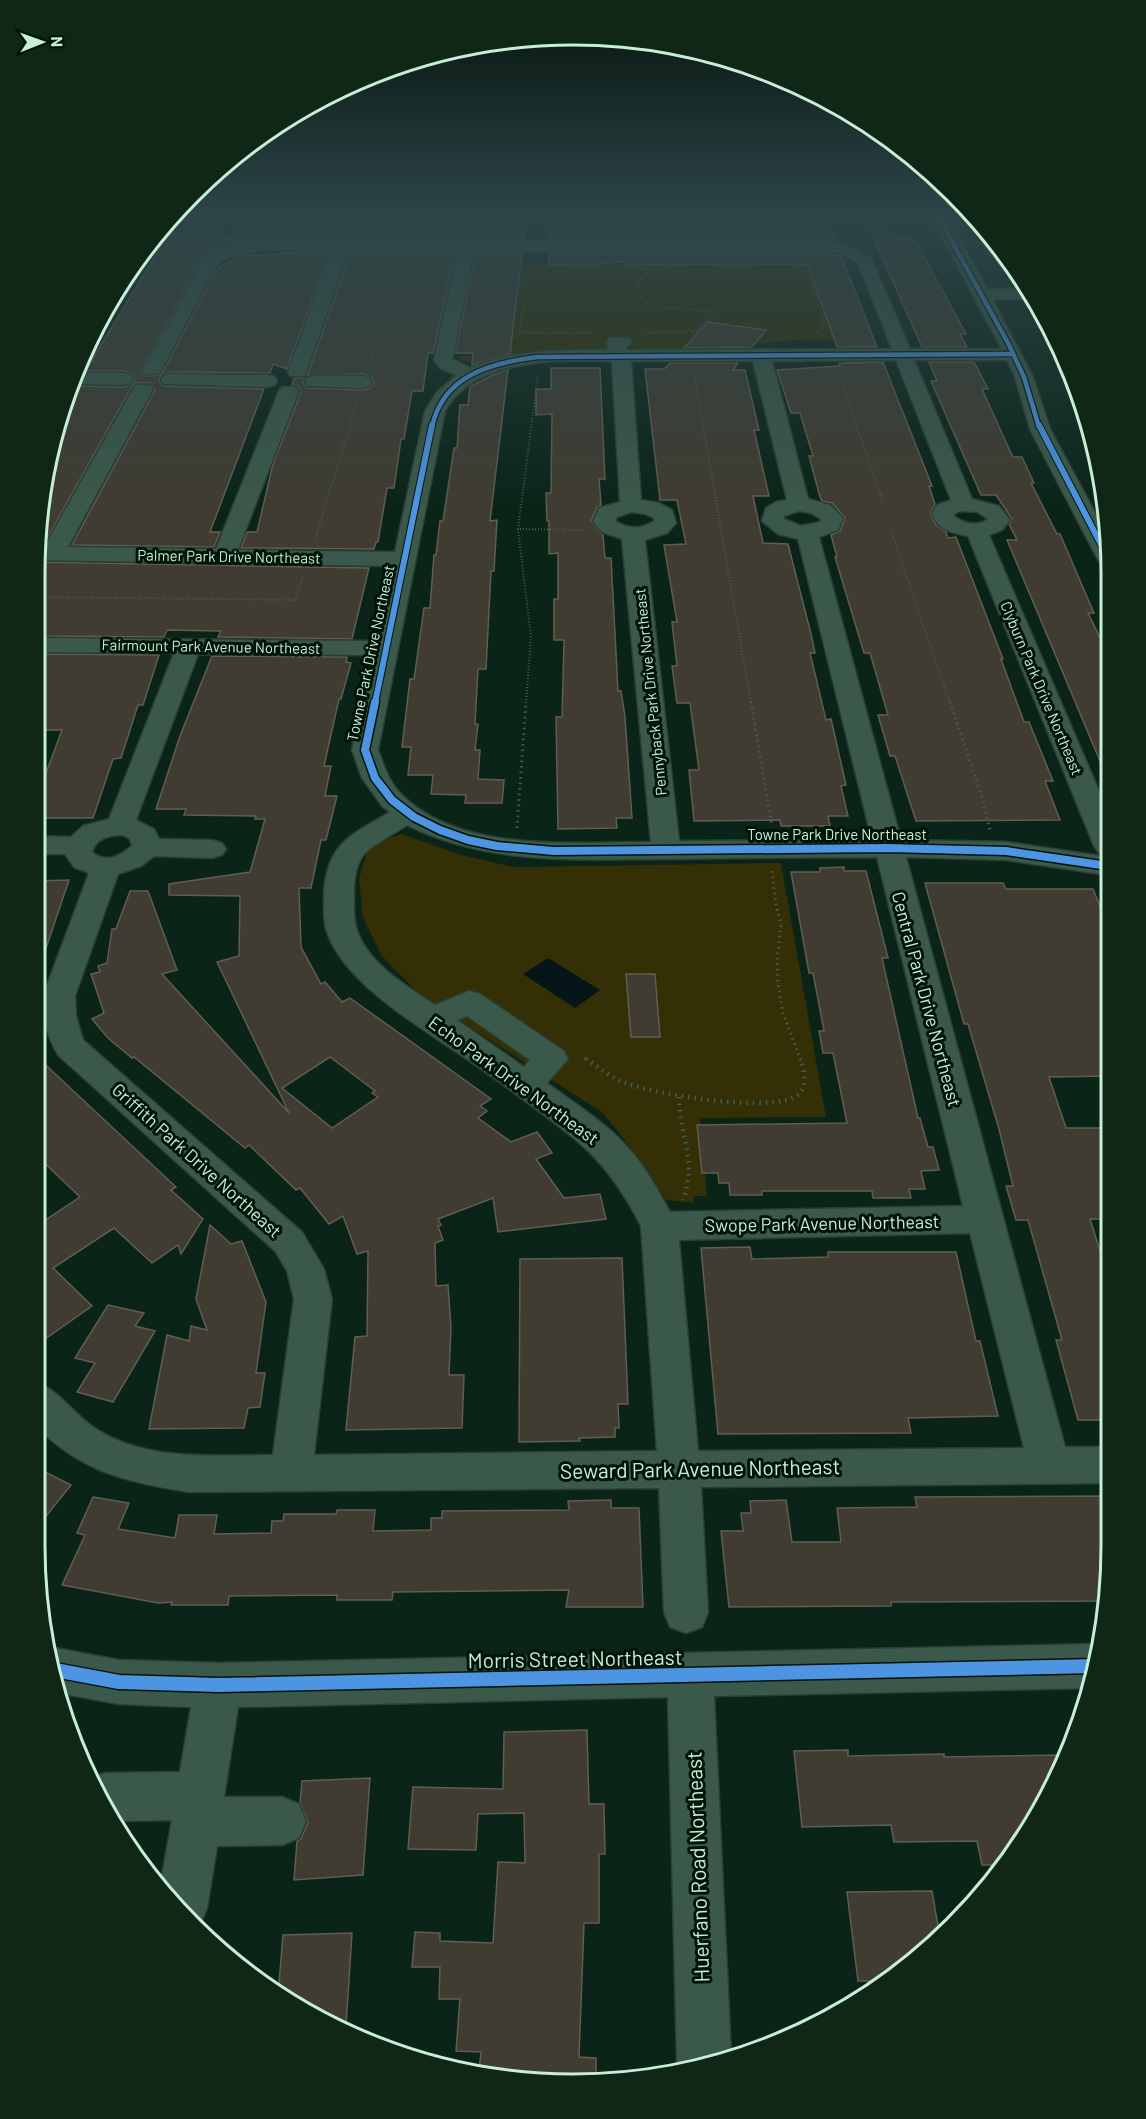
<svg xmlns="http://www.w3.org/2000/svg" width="1146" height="2119" viewBox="0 0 1146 2119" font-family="Barlow,sans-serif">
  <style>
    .green { fill: #342f04 }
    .water { fill: #051518 }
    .building { fill: #403c31; stroke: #615d53; stroke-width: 1.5; fill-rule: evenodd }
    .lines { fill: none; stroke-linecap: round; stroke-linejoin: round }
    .minor-casing { stroke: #2a3f33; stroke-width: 3 }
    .major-casing { stroke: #2a3f33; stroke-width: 3 }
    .path-far2 { stroke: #445d50; stroke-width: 2; stroke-dasharray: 1 2; stroke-linecap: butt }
    .path-far1 { stroke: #445d50; stroke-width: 3; stroke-dasharray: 1.5 4; stroke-linecap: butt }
    .path { stroke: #445d50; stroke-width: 4.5; stroke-dasharray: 1.5 5; stroke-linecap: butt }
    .minor { fill: #3b594a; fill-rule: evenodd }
    .major { fill: #52625c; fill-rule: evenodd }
    .cycleway-far3-casing { stroke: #001407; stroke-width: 7 }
    .cycleway-far2-casing { stroke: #001407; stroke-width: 8 }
    .cycleway-far1-casing { stroke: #001407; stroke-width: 11 }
    .cycleway-casing { stroke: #001407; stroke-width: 17 }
    .cycleway-far3 { stroke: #4d94e3; stroke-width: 4.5 }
    .cycleway-far2 { stroke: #4d94e3; stroke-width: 6 }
    .cycleway-far1 { stroke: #4d94e3; stroke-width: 8 }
    .cycleway { stroke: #4d94e3; stroke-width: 14 }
    .labels { text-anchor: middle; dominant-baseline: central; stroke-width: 6; stroke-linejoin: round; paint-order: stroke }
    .far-street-label { font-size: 15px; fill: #c7efd5; stroke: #001407 }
    .street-label { font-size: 18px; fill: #c7efd5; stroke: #001407 }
    .near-street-label { font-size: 21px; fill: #c7efd5; stroke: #001407 }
    .rim { fill: none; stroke: #c7efd5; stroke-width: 3 }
  </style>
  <rect width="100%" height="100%" fill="#0a2418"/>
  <g class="green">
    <path d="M644 248H668L671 264 807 263 832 334 839 339 794 340 716 348 551 349 472 362 464 361 457 356H480L520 264H646Z"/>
    <path d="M402 834 458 854 513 867 781 863 826 1117 700 1118 707 1196H694L693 1203 666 1200 641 1161 603 1113 420 995 381 955 363 917 359 879 367 851 383 840Z"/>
  </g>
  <path class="water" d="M548 958 600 990 575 1008 523 974Z"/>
  <g class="building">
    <path d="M548 225 830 227 835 241 814 238 548 239Z"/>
    <path d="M274 226H526L524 239 255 240 218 247 201 260 141 371 145 376 161 375 159 381 163 386 264 389 210 532H220L214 547 72 545 155 390 150 383H136L131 388 44 544H36L53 433 66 401 76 386 124 387 133 384 135 380 133 374 125 371H85L167 237 187 231 192 233 211 230 233 238 237 228Z"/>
    <path d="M869 228 915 240 966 334H960L967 347H922Z"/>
    <path d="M814 252 841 256 877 347H837L807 264 628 265V261L587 265H549V253Z"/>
    <path d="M287 253 329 254 287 369 273 364 270 373 170 372 161 375 218 268 241 256Z"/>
    <path d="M455 253 433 353H428L423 391H412L404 439H401L394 488H387L378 542H376L374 549 241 548 247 532H257L273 464 301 392 298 386 292 385 294 378H305L303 383 307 388 363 390 371 388 374 383 372 377 363 374 307 376 350 254Z"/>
    <path d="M476 253H522L510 354 472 365 473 353H455Z"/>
    <path d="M708 322 766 330 752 347 684 348Z"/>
    <path d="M883 362 932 486H929L935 504 930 514 936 525 946 532 948 538 956 537 1003 659H1001L1024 722H1029L1053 781H1045L1060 820 916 821 895 756H890L878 715H888L870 653H864L835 557H837L831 535 840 531 845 518 832 503 822 501 820 497 809 456H813L800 413H791L777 370 840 366 839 364 843 363Z"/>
    <path d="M929 362H974L988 389H982L1005 440 1013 457H1022L1034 483H1031L1057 534H1060L1094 613H1088L1107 652 1108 780 1007 540H1017L1009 524 1012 519 996 495H981L931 381H937Z"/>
    <path d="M670 363H738L733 370H745L759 430H754L769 496H753L763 543 788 544 812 638 815 653H810L826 720 831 719 846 785 841 786 848 816H828L830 826H781L780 820 694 821 689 770H699L690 703H677L672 666H677L672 622H677L664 545 686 544 677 500H660L645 369H664Z"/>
    <path d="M551 368H600L605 479H599L601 505 597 507 591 521 603 535 605 558H611L618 691H621L625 717 632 818H616L617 828 558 829 556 717H562L564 640H554V599H558V553L549 554V521H547L546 493H551L552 414 536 415V389H551Z"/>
    <path d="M508 370 490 521 497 520 494 571H491L486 669H478L475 724H478L475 750H480L478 779 504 780 502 803H465L466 795 431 794 433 775H408L411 747H402L410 679H414L424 608H430L434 555H436L440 521H443L454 448H457L460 405H468L470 387 493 375Z"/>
    <path d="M36 562 369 568 352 639 218 637 221 631 167 630 164 637 36 636Z"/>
    <path d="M36 654 159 655 143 705H138L121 758 113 759 93 818H35V792H39L62 730H35Z"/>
    <path d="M212 656 347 657 346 662 351 663 341 699H339L324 766H331L325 796H337L326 840H321L311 888H299L301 947 321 984 325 982 342 1002 350 998 491 1099 480 1106 487 1111 478 1118 511 1142 537 1132 552 1153 536 1159 564 1198 600 1194 606 1219 498 1232 493 1198 438 1219 441 1225 438 1226 443 1240 435 1243 436 1286 448 1285 451 1327 449 1375H464L462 1428 346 1430 355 1337 367 1336 368 1251 357 1254 343 1216 329 1224 300 1188 296 1190 249 1145 245 1148 134 1057 132 1058 108 1038 92 1019 104 1013 91 974 100 972 98 966 107 963 112 929H116L130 891H148L177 970 162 974 289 1113 217 962 239 956 240 896 169 895V884L250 872 265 819H255L256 816 184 815 186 809H156L180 736ZM330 1057 375 1091 372 1093 378 1097 332 1128 282 1088Z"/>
    <path d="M844 867V871H866L888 958H882L918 1118H920L928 1147H933L939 1170 921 1171 925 1189H909L911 1198H873L872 1191H762V1195H730L729 1183H719L718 1173H702L697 1125 847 1123 833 1053H823L819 1031H824L813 973H809L791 872H820V868Z"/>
    <path d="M69 880 39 969 35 968V881Z"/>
    <path d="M925 883H1003L1006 889H1093L1108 926 1109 1076 1049 1077 1066 1128H1109V1186L1101 1187 1109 1211V1219H1090L1109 1279 1110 1420H1078L1056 1340H1062L1028 1220H1016L1006 1186H1013L999 1129 968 1024H964Z"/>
    <path d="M626 974H655L660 1037H631Z"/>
    <path d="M35 1055 176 1187 171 1190 203 1219 181 1254 178 1245 152 1263 114 1228 53 1268 92 1306 45 1339 35 1328V1227L80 1197 35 1154Z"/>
    <path d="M210 1225 231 1244 242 1241 266 1302 256 1373H265L260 1407 248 1408 244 1428 149 1429 167 1335 189 1341 191 1326 207 1330 196 1299Z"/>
    <path d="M750 1247 752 1259 828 1257V1252H956L976 1341H980L998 1416 908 1418 911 1433 718 1434 701 1248Z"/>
    <path d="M622 1258 628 1404H618L619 1428H615V1437L579 1438 580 1441 519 1442 520 1259Z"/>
    <path d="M108 1305 144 1313 135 1326 155 1331 113 1402 77 1392 95 1363 75 1358Z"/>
    <path d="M43 1471 71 1485 35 1530V1481Z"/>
    <path d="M1106 1496 1110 1513V1581L1107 1601 891 1602V1606L729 1607 721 1531H743L741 1513H751L750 1501 786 1500 792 1542H841L837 1508 917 1507 915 1497Z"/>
    <path d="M93 1497 129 1503 118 1529 175 1538 179 1515H217L214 1534 271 1533 272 1521H283L284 1514H336L337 1510H375L373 1531 431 1530V1518H442V1511L569 1510 568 1501 611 1500V1508H639L643 1607H566L569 1590 393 1592 392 1600H337V1595L229 1596 228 1605H171L172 1602 158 1603 62 1585 85 1535 77 1533Z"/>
    <path d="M587 1730 589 1804H604L605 1854H599V1923H584L579 2057 596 2058V2082L479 2071 481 2052 456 2051 460 1999H439L440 1967H412L415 1932 440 1933V1941L493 1943 498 1862 525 1863 524 1813 478 1814 476 1850 408 1849 413 1787 503 1789 504 1732Z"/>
    <path d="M848 1750V1756L944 1754V1757L1064 1755 1040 1815 999 1865H982L977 1841 894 1842 891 1825 802 1827 794 1751Z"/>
    <path d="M370 1778 363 1875 294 1880 297 1841 301 1839 308 1822 300 1803 302 1781Z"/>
    <path d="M932 1891 940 1937 928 1951 880 1981H858L847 1892Z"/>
    <path d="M352 1933 346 2026 278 1995 283 1935Z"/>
  </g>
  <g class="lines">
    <g class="minor-casing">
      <g id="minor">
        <path d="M928 212H944L987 289H1028L1033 299H992L1033 377 1050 429 1107 535V563L1099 561 1096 556 1030 429 1015 377 1007 360H914L972 499 999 506 1010 520 1002 530 989 535 1108 812V855L1098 852 1094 846 968 536C952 533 937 530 932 513L937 505 951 500 896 360 772 361 808 499 830 505 843 518 838 530 819 537 901 840 1006 842 1108 857V875L1006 860 906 857 1065 1447H1110V1483L701 1487 708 1612 702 1627 686 1633 670 1627 664 1612 659 1488 189 1492C126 1482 81 1472 35 1425V1382C60 1390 74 1415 96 1429 148 1462 214 1455 273 1455L294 1299 287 1271 276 1252 58 1055C47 1036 42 1018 43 996L89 873 74 867 65 854H35V836L71 837 83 826 109 819 174 653 36 652V638L375 641 392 566 36 560V546H45L133 389 136 385H150L153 389 68 547 216 549 279 391 282 387H296L299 391 238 550 395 552 425 411 437 392 457 375 440 368 434 360 458 251 348 252 306 372 304 376H290L288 372 332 252C299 252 241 243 216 266L159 374H145L143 370 203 261 219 249 255 242 814 240 847 245 871 258 910 349H1002ZM814 250 838 252 858 263 892 349 627 350 626 347 632 342 629 338H610L607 342 608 350C562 350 514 349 471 368L452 359 474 251ZM554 361H612L620 502 599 508 593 522 602 532 622 539 651 842C574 842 460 854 401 794 389 782 384 766 378 750L445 411C468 372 511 365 554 361ZM631 361H753L787 500 776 502 766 508 762 521 778 534 798 539 872 840 679 841 645 540 667 533 676 523 672 510 659 503 641 500ZM799 511 811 513 821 519 820 522 801 526 784 519V516ZM960 511 977 512 988 519C977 527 966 524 955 517L954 514ZM632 512 645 514 654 518V521C641 530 628 529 615 521L617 517ZM198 654 372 655 352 750 362 778 382 806 390 812C374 822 354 831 341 845 329 858 324 879 324 896 324 908 323 921 327 932 345 986 429 1032 474 1064 508 1088 543 1113 576 1140 605 1164 624 1193 641 1226L657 1451 314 1455 332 1299 324 1269 302 1232 83 1040 76 1016 75 996 118 874 141 866 154 856 212 858 222 855 226 849 222 843 212 840 159 839 154 829 136 820ZM407 825C489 866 578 859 667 859 737 858 807 857 877 857L963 1206 670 1212C658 1190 646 1168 630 1150 607 1123 575 1104 547 1083L568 1059 564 1051 480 994 469 991 435 1005C407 986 371 966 358 933 353 921 354 906 354 892 354 880 356 863 365 853 377 842 394 834 407 825ZM123 835 130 839 132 846C120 856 106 864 92 852 96 838 110 835 123 835ZM467 1016 530 1060 524 1067 457 1020ZM970 1233 1024 1448 698 1451 679 1240Z"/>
        <path d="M982 230 1009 260 989 255 978 234Z"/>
        <path d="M78 373H124L131 375 133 379 131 383 124 385 73 384Z"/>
        <path d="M170 374 268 375 275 377 277 381 275 385 268 387 163 384 161 380 163 376Z"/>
        <path d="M314 376H363L370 378 372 382 370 386 363 388 307 386 305 382 307 378Z"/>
        <path d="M1096 1644 1100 1646 1092 1688 714 1696 731 2055 679 2067 677 2061 668 1697 238 1707 224 1797H282L299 1804 306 1821 299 1838 282 1845 217 1846 207 1908 200 1925 160 1887 172 1820 118 1821 94 1777 105 1773 180 1772 191 1707 119 1704 59 1693 52 1649 55 1648 119 1660 218 1663Z"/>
      </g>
    </g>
    <g class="major-casing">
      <path id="major" d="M174 212 968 213 975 222 166 221Z"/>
    </g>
    <g class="path-far2">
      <path d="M793 266 803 270 813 288 825 325 815 334"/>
      <path d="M540 267 524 273 526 284 521 289 519 298 524 304 520 333H596"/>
      <path d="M571 267H630L652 270"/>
      <path d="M718 267H756"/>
      <path d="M642 333 696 331 715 311 660 307 643 300C627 274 656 268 675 267"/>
      <path d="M369 364 399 265"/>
      <path d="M694 373 751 703"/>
      <path d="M838 373 883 502"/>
      <path d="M518 529 538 375"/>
      <path d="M891 531 950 703"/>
      <path d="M315 539 358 400"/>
      <path d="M36 597 295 600 303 577"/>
      <path d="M526 703 531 637 518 529 585 530"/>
    </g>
    <g class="path-far1">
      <path d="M751 702 772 827"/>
      <path d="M950 702 981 794 990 830"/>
      <path d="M517 828 526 702"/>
      <path d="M772 871 776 906 781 924 777 960 778 983 783 1013 801 1061"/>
      <path d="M584 1058 589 1061"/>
    </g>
    <g class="path">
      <path d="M586 1059C599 1067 612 1079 626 1083 655 1094 775 1115 799 1094 808 1085 804 1070 800 1059"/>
      <path d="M679 1097C679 1137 698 1158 683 1200"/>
    </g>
    <use href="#minor" class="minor"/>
    <use href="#major" class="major"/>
    <g class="cycleway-far3-casing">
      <g id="cycleway-far3">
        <path d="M939 218 1008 343 1024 377 1039 427"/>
        <path d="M432 427C443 375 491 363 537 357L1013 354"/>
      </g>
    </g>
    <g class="cycleway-far2-casing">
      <g id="cycleway-far2">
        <path d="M1039 425 1107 556"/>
        <path d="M375 703 432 425"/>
      </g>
    </g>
    <g class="cycleway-far1-casing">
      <path id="cycleway-far1" d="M375 702 365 750 375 778 392 800 414 817 440 830 468 840 497 846 554 851 887 848 1006 851 1108 866"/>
    </g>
    <g class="cycleway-casing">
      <path id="cycleway" d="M55 1670 119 1682 218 1685 1096 1666"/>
    </g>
    <use href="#cycleway-far3" class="cycleway-far3"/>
    <use href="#cycleway-far2" class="cycleway-far2"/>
    <use href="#cycleway-far1" class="cycleway-far1"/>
    <use href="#cycleway" class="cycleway"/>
  </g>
  <linearGradient id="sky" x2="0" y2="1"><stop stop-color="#06140d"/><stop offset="0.42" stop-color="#2d4548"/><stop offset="1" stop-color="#2d4548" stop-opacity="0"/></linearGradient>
  <rect width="1146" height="509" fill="url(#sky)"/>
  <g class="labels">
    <g class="far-street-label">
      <text transform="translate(229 556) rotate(1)">Palmer Park Drive Northeast</text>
      <text transform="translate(211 646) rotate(1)">Fairmount Park Avenue Northeast</text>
      <text transform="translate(370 653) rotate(-78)">Towne Park Drive Northeast</text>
      <text transform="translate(1042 688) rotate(67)">Clyburn Park Drive Northeast</text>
      <text transform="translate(650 692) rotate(-96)">Pennyback Park Drive Northeast</text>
      <text x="837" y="834">Towne Park Drive Northeast</text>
    </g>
    <g class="street-label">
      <text transform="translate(927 999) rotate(75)">Central Park Drive Northeast</text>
      <text transform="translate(514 1080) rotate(36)">Echo Park Drive Northeast</text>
      <text transform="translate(197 1160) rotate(42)">Griffith Park Drive Northeast</text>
      <text transform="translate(822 1223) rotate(-1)">Swope Park Avenue Northeast</text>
    </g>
    <g class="near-street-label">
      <text transform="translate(700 1468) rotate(-1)">Seward Park Avenue Northeast</text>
      <text transform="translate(575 1658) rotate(-1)">Morris Street Northeast</text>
      <text transform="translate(697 1867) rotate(-92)">Huerfano Road Northeast</text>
    </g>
  </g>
  <path d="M0 0H1146V2119H0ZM573 45H573A528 528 0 0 1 1101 573V1546A528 528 0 0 1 573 2074H573A528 528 0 0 1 45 1546V573A528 528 0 0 1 573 45Z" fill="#102617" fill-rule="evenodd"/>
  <path class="rim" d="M573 45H573A528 528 0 0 1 1101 573V1546A528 528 0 0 1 573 2074H573A528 528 0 0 1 45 1546V573A528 528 0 0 1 573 45Z"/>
  <g transform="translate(42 42) rotate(89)" stroke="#001407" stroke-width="4.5" paint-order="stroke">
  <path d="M0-4.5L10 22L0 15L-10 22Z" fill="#c7efd5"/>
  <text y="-9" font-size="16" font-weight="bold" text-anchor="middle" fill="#c7efd5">N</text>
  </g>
</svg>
